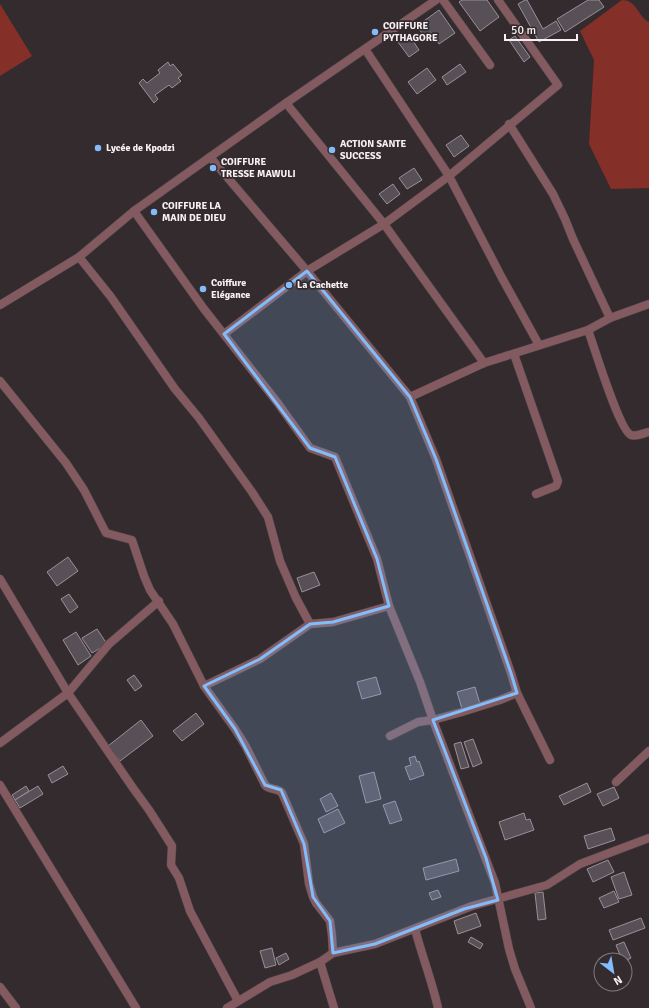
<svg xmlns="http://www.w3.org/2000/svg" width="649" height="1008" viewBox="0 0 649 1008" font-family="Signika,sans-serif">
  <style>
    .green { fill: #842f27 }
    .building { fill: #585057; stroke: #999098 }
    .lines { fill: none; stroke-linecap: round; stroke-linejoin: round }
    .minor-casing { stroke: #4f474a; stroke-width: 9 }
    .minor { stroke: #825a60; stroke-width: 8 }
    .marked { fill: #82bcfa; fill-opacity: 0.2; stroke: #82bcfa; stroke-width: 3; stroke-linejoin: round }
    .poi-dot { fill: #82bcfa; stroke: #342b2f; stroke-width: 1.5 }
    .labels { text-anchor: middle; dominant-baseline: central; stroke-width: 3.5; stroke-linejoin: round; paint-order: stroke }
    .poi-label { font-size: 10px; font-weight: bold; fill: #f7f1f3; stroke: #342b2f; text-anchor: start }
  </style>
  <rect width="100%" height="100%" fill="#342b2f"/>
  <g class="green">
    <path d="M622 0C637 0 638 17 649 22V188L611 189 589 144 594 60 580 31Z"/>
    <path d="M0 4 32 56 0 76Z"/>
  </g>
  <g class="building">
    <path d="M462 0H487L499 17 480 31 459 2Z"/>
    <path d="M525 0H527L543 29 556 21 561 30 539 42 518 4Z"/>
    <path d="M588 0H599L604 7 565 32 557 19Z"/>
    <path d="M439 10 455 33 439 44 431 32 424 36 417 26Z"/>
    <path d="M409 35 419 50 409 57 398 42Z"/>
    <path d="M515 36 530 57 524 62 509 40Z"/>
    <path d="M168 62 170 66 173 64 182 75 178 78 181 81 172 88 169 85 155 95 158 99 154 103 139 83 143 79 147 83 160 73 158 70Z"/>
    <path d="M460 64 466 72 447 85 442 77Z"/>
    <path d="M427 68 436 80 417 94 408 82Z"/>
    <path d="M461 135 469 146 454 157 446 145Z"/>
    <path d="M414 168 422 180 407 189 399 178Z"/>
    <path d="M393 184 400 194 387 204 379 194Z"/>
    <path d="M68 557 78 571 57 586 47 572Z"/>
    <path d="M314 572 320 585 302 592 297 578Z"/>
    <path d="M69 594 78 607 70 613 61 599Z"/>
    <path d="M97 629 107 644 92 653 82 638Z"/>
    <path d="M76 632 91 656 78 665 63 640Z"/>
    <path d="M134 675 142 686 135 691 127 680Z"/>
    <path d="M376 677 381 694 362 699 357 682Z"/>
    <path d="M475 687 480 704 462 709 457 692Z"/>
    <path d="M196 713 204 724 182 741 173 731Z"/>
    <path d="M141 720 153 736 120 761 108 746Z"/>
    <path d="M473 739 482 763 473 767 464 742Z"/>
    <path d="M461 742 469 767 461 769 454 744Z"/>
    <path d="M415 756 417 762 419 761 424 775 410 780 405 767 411 765 409 758Z"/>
    <path d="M63 766 68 774 52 783 48 775Z"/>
    <path d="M374 772 381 799 366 803 359 776Z"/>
    <path d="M587 783 591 792 564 805 559 796Z"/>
    <path d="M26 786 29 791 15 800 12 795Z"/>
    <path d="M38 786 43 794 20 808 15 800Z"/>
    <path d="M614 787 619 798 603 806 597 794Z"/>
    <path d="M331 793 338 806 326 812 320 799Z"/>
    <path d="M395 801 402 820 390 824 383 805Z"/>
    <path d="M338 809 345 823 324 833 318 819Z"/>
    <path d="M524 813 526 820 530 819 534 830 505 840 499 822Z"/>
    <path d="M611 828 615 840 588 849 584 836Z"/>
    <path d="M456 859 459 871 426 880 423 868Z"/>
    <path d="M608 860 614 872 593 882 587 869Z"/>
    <path d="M624 872 632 895 619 899 611 877Z"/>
    <path d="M438 890 441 897 432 900 429 893Z"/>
    <path d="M614 891 619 902 604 908 599 898Z"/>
    <path d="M543 892 546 919 538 920 535 893Z"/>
    <path d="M476 913 481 926 458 934 454 921Z"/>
    <path d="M641 918 645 928 613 940 609 930Z"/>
    <path d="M471 937 483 944 480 949 468 942Z"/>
    <path d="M624 942 631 958 625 961 622 960 616 945Z"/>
    <path d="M272 948 276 965 265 968 260 951Z"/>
    <path d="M286 953 289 959 279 965 276 958Z"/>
  </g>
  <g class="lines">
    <g class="minor-casing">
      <g id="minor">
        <path d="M443 0 490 65"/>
        <path d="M365 49 449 176 502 278 539 345"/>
        <path d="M286 103 384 224 484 363"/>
        <path d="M509 124 553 194 565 219 573 239 610 318"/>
        <path d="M210 157 307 271 410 397 436 459 511 673 517 693 550 760"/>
        <path d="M134 211 204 309 277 402 310 448 335 457 377 559 389 606 420 682 433 720 495 883 509 949 515 969 531 1008"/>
        <path d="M79 257 111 297 175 389 199 418 252 492 268 517 280 561 296 598 310 624"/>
        <path d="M0 305 79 257 134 211 286 103 436 0"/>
        <path d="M588 330C594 346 619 430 631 435 636 437 644 433 649 432"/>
        <path d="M224 334 307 271 384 224 449 176 558 85 498 0"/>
        <path d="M514 354 558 481 556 486 536 494"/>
        <path d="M0 381 66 463 84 490 106 533 132 540 144 576 150 590 173 624 204 686 235 729 245 745 265 785C270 791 277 787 282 793L304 844 309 884 313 897 316 903 330 921 332 936 333 953"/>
        <path d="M410 397 484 363 588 330 610 318 649 304"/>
        <path d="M0 579 68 693 133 788 149 810 172 846 171 865 179 878 190 911 238 1001"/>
        <path d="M204 686 260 659 310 624 333 622 389 606"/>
        <path d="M390 736 418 722 433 720 462 712 500 700 517 693"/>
        <path d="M0 743 68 693 109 644 159 601"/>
        <path d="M616 782 649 751"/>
        <path d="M0 785 136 1008"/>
        <path d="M415 929C422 956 432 981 438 1008"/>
        <path d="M320 962 334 1008"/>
        <path d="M0 987 16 1008"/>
        <path d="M227 1008 270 982 292 975 320 962 333 953 375 944 472 906 547 885 580 864 649 838"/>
      </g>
    </g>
    <use href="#minor" class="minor"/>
  </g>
  <path class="marked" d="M307 271 410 397 436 459 511 673 517 693 433 720 486 858 498 900 464 909 375 944 333 953 330 921 313 897 304 844 281 790 265 785 235 729 204 686 260 659 310 624 333 622 389 606 377 559 335 457 310 448 224 334Z"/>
  <g class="poi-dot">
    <circle cx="375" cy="32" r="4"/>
    <circle cx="98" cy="148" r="4"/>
    <circle cx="332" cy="150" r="4"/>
    <circle cx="213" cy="168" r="4"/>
    <circle cx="154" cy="212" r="4"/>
    <circle cx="289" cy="285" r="4"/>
    <circle cx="203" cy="289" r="4"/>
  </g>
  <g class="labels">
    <g class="poi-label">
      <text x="383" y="26">COIFFURE<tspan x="383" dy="12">PYTHAGORE</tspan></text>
      <text x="340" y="144">ACTION SANTE<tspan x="340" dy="12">SUCCESS</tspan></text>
      <text x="106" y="148">Lycée de Kpodzi</text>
      <text x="221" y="162">COIFFURE<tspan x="221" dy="12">TRESSE MAWULI</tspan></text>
      <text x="162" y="206">COIFFURE LA<tspan x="162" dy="12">MAIN DE DIEU</tspan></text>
      <text x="211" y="283">Coiffure<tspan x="211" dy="12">Elégance</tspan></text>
      <text x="297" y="285">La Cachette</text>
    </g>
  </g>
  <g transform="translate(613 972) rotate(149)"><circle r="19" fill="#342b2f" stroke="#827a7d"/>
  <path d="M0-3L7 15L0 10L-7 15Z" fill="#82bcfa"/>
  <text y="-6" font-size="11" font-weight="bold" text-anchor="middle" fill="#f7f1f3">N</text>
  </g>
  <path d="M505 34v6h72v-6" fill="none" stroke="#f7f1f3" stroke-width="2"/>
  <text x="511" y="34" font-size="12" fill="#f7f1f3" stroke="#342b2f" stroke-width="3" paint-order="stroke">50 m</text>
</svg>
